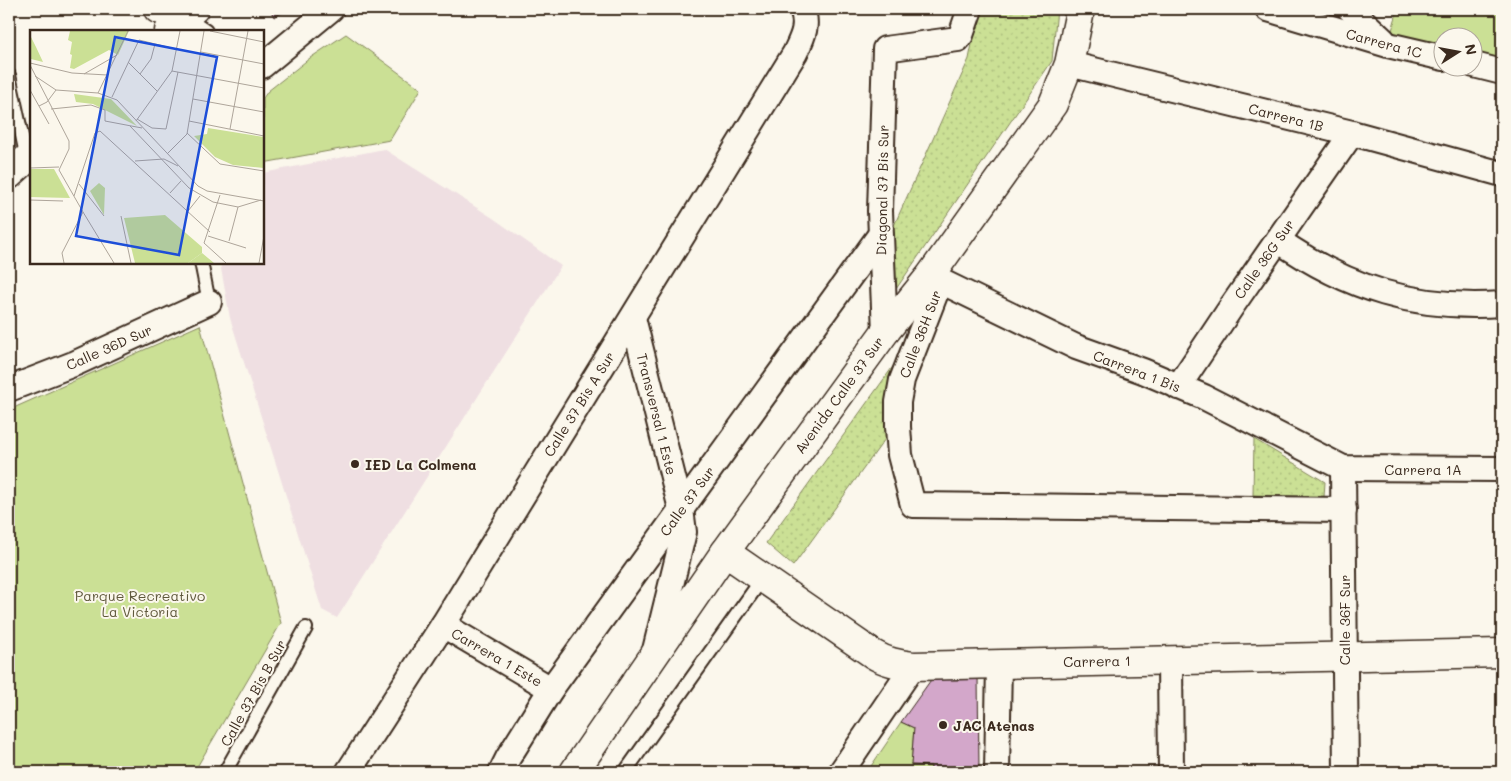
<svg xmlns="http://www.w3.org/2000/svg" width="1511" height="781" viewBox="0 0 1511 781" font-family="Mali,sans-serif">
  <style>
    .built { fill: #efdfe2 }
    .grass { fill: url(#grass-dots); stroke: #83855a }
    .park { fill: #cbe095; stroke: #83855a }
    .building { fill: #d3a7ca; stroke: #3b2a1e }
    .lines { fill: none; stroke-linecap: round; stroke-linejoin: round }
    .lane-casing { stroke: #3b2a1e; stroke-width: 16 }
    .street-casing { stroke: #3b2a1e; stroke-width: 28 }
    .secondary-casing { stroke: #3b2a1e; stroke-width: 31 }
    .lane { stroke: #fbf7ec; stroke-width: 12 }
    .street { stroke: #fbf7ec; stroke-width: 24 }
    .secondary { stroke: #fbf7ec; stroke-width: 28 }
    .poi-dot { fill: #3b2a1e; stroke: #fbf7ec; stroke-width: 2 }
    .labels { text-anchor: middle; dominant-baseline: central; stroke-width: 4; stroke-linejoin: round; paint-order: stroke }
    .street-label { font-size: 14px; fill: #3b2a1e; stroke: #fbf7ec }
    .poi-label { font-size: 14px; font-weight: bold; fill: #3b2a1e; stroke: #fbf7ec; text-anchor: start }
    .park-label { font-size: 14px; fill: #5f583c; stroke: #fbf7ec }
    .inset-road { fill: none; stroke: #aea59a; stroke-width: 1 }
    .view { fill: #1d4ed8; fill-opacity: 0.15; stroke: #1d4ed8; stroke-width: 2.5 }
    .inset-edge { fill: none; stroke: #3b2a1e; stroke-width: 2.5 }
  </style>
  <defs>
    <pattern id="grass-dots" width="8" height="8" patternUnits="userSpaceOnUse" patternTransform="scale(1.25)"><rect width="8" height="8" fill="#cbe095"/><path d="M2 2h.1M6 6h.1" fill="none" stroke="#afc080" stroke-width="1.8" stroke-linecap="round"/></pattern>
  </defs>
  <rect width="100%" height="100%" fill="#fbf7ec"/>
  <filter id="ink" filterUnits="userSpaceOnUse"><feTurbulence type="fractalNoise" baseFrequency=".02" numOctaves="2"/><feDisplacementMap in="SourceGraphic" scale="10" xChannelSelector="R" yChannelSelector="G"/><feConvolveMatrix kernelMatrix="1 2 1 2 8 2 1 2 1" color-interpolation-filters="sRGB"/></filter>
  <g filter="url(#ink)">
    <path class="built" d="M384 149 493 218 561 266 337 618 322 610 230 318 220 263 262 262 263 173Z"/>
    <g class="grass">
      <path d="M979 9H1057L1052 61 894 292 892 230 969 59Z"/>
      <path d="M907 347 893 428 793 566 766 543Z"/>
      <path d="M1254 439 1325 482 1324 497 1253 495Z"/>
    </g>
    <g class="park">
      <path d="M1398 9H1502V73L1474 66V38H1444L1443 59 1388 45Z"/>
      <path d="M346 34 421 89 390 140 263 163V98L268 91 310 58Z"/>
      <path d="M200 325 281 623 194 772H9V410Z"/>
      <path d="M901 722 914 728 911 765 931 766V772H867Z"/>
    </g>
    <g class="building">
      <path d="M270 9H289L274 17Z"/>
      <path d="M978 675 979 772H931V766L911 765 914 728 901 722 933 677Z"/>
    </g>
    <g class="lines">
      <g class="lane-casing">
        <g id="lane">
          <path d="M185 17 206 31"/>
          <path d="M9 75 27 159"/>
          <path d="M201 262 209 302"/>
          <path d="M225 772 306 628"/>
          <path d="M625 772 762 579"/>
        </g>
      </g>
      <g class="street-casing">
        <g id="street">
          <path d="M1268 9 1388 45 1444 58"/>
          <path d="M1350 9 1383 40"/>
          <path d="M1069 64 1352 133 1502 174"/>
          <path d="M1474 65 1502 72"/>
          <path d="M262 66 331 9"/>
          <path d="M1278 240C1348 289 1416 310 1502 304"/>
          <path d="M930 276 1076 347 1143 371 1204 397 1343 468 1502 469"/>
          <path d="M940 282 902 380 898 402V427L900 455 913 505 1344 510"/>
          <path d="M633 318 681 509 684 532 655 650"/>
          <path d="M885 332 880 211 885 49 958 39 961 35 970 9"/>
          <path d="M1178 387 1232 306 1352 133"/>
          <path d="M9 389 76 363 209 302"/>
          <path d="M1343 468 1346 772"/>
          <path d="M443 625 551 689"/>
          <path d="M1170 660 1171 772"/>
          <path d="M348 772 443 625 795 53C802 38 809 26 802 9"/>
          <path d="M501 772 508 758 551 689 880 235"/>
          <path d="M841 772 913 666"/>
          <path d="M997 772 999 664"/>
        </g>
      </g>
      <g class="secondary-casing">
        <g id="secondary">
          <path d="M158 9 185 17"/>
          <path d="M169 31 194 9"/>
          <path d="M9 175 31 155"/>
          <path d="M725 552 873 654C886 662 898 664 913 666L1502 653"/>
          <path d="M574 772 725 552 885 332 930 276 1053 104 1069 64 1079 16V9"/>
        </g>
      </g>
      <use href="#lane" class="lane"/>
      <use href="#street" class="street"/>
      <use href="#secondary" class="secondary"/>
    </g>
  </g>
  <g class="poi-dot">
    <circle cx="355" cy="464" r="5"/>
    <circle cx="943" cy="725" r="5"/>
  </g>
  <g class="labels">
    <g class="street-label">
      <text transform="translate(1384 43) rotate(15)">Carrera 1C</text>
      <text transform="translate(1286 117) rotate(14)">Carrera 1B</text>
      <text transform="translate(882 190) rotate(-89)">Diagonal 37 Bis Sur</text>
      <text transform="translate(1264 259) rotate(-55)">Calle 36G Sur</text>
      <text transform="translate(920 334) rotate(-69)">Calle 36H Sur</text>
      <text transform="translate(109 347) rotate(-24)">Calle 36D Sur</text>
      <text transform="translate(1137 371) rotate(21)">Carrera 1 Bis</text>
      <text transform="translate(839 395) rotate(-54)">Avenida Calle 37 Sur</text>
      <text transform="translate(579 404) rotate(-58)">Calle 37 Bis A Sur</text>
      <text transform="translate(657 414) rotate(76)">Transversal 1 Este</text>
      <text x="1423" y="469">Carrera 1A</text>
      <text transform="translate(687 501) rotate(-54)">Calle 37 Sur</text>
      <text transform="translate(1344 620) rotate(-90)">Calle 36F Sur</text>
      <text transform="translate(497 657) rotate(30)">Carrera 1 Este</text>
      <text transform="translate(1097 661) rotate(-1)">Carrera 1</text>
      <text transform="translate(253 693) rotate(-61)">Calle 37 Bis B Sur</text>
    </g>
    <g class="poi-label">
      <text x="365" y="464">IED La Colmena</text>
      <text x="953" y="725">JAC Atenas</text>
    </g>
    <g class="park-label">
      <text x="140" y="595">Parque Recreativo<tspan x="140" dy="16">La Victoria</tspan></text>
    </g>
  </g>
  <g transform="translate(30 30)">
    <rect width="234" height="234" fill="#fbf7ec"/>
    <path d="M0 5 6 17 13 32 1 29ZM44 64 81 69 107 96 63 74 46 72ZM172 223 184 233H158Z" fill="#cbe095"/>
    <path d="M40 1H99L88 25 79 20 44 39 40 38 42 25 40 24 42 12 38 10ZM178 98 234 107V138L203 135 185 127 164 106 177 104ZM0 139H24L40 168 0 167ZM69 153 75 158 74 185 60 161ZM135 185 172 217V223L158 233H105L94 188Z" fill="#cbe095"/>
    <path class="inset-road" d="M180 1 234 12M171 22 234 34M98 32 127 61M0 33 42 43 77 45M0 35 39 111V119L29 140 53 182 32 223 34 233M142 41 234 58M54 44 87 25M110 44 121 29 125 14M5 46 26 60 68 63 87 70 168 156 177 161 234 171M0 60 19 94M68 63 98 1M82 67 109 10 146 19M163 69 234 82M9 76 17 72 26 60M21 79 61 75 75 80V91L112 98M107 89 122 98 136 99 148 42M106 91 142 41 150 1M159 91 234 106M100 96 159 158 183 172 208 177M200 99 218 1M157 103 190 134 234 141M137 124 157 104 174 1M105 131 134 129 148 136M0 138 29 137M49 154 74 186M140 163 151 151M190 165 174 213 196 233M44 166 65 103 70 101 180 202M0 170 33 171M158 181 170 166M53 182 84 233M91 186 101 233M178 206 216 218M199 211 208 177 231 170M229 233 234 206"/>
    <path class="view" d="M85 7 187 27 149 225 46 206Z"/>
    <rect width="234" height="234" class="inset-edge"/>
  </g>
  <rect width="1511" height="781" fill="none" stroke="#fbf7ec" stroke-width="30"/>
  <rect x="15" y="15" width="1481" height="751" fill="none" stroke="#3b2a1e" stroke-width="2" filter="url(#ink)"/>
  <g transform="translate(1458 52) rotate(79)"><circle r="24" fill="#fbf7ec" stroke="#aea59a"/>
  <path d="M0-4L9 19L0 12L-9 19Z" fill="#3b2a1e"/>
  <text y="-8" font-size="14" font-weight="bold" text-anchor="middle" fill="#3b2a1e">N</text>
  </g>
</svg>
